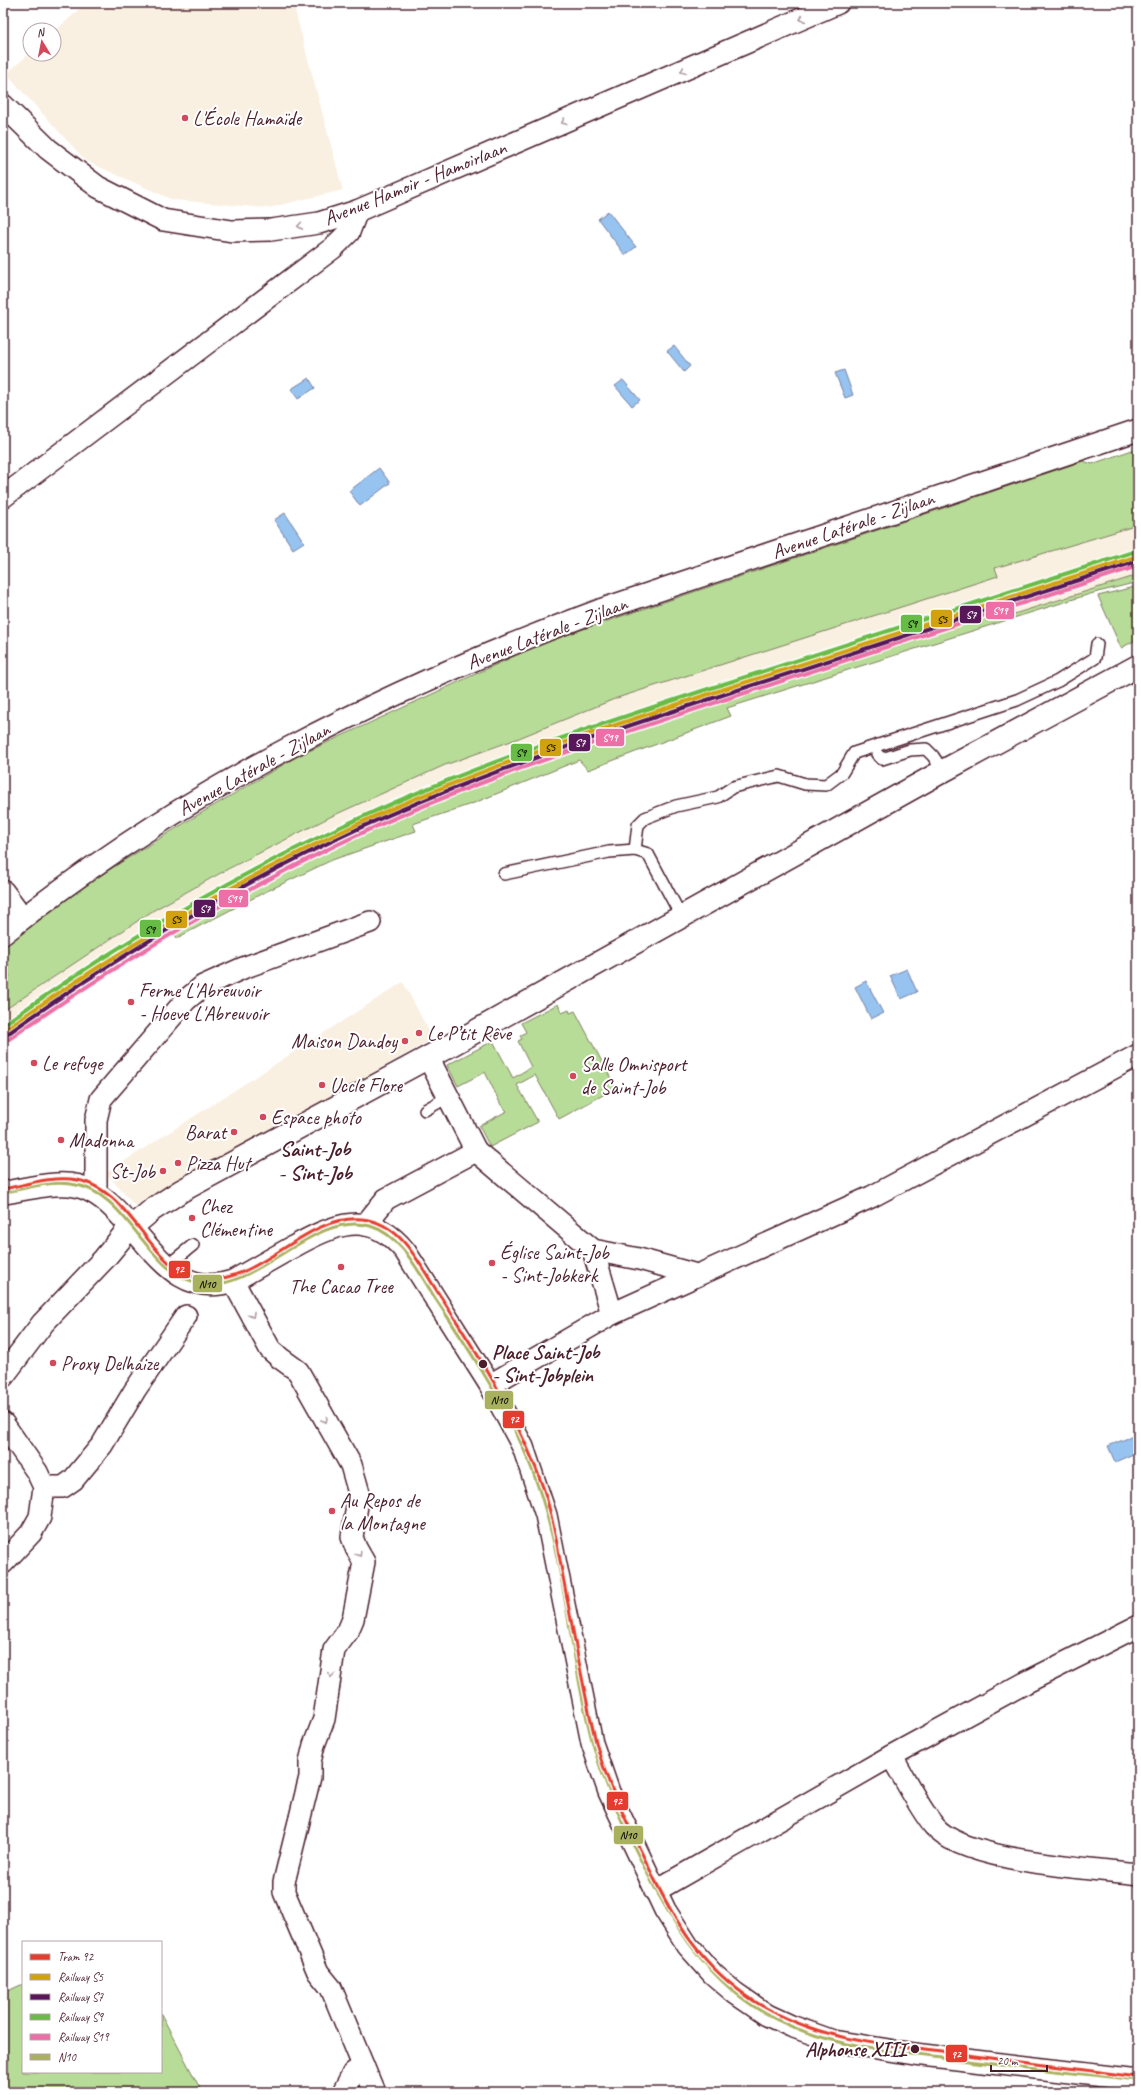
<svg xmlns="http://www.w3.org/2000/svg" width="1141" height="2095" viewBox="0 0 1141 2095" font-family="Caveat,sans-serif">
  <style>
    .built { fill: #f9f0e2 }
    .green { fill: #b7dc97; stroke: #807e61 }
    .water { fill: #96c3f0; stroke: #7881a1 }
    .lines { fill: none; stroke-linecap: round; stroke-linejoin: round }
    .lane-casing { stroke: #4a1f2b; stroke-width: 14 }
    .street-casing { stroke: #4a1f2b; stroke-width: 24 }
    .secondary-casing { stroke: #4a1f2b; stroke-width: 25 }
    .lane { stroke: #fff; stroke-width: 11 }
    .street { stroke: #fff; stroke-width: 21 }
    .secondary { stroke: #fff; stroke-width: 22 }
    .bus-1-casing { stroke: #fff; stroke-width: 6 }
    .bus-1 { stroke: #a9b15e; stroke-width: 3 }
    .rail-1-casing { stroke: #fff; stroke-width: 7 }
    .rail-2-casing { stroke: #fff; stroke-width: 7 }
    .rail-3-casing { stroke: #fff; stroke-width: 7 }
    .rail-4-casing { stroke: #fff; stroke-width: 7 }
    .rail-1 { stroke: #d2a10f; stroke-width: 4 }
    .rail-2 { stroke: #571759; stroke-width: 4 }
    .rail-3 { stroke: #67bc45; stroke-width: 4 }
    .rail-4 { stroke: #ed6fa7; stroke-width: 4 }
    .tram-1-casing { stroke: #fff; stroke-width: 6 }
    .tram-1 { stroke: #e43c2e; stroke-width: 3 }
    .oneway { stroke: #ae9aa0 }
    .poi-dot { fill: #d1495b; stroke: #fff; stroke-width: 1.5 }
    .stop-dot { fill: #4a1f2b; stroke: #fff; stroke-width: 1.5 }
    .labels { text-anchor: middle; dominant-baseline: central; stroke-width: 4; stroke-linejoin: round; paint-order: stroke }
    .poi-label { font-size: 20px; fill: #4a1f2b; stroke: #fff; text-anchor: start }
    .street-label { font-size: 20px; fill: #4a1f2b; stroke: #fff }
    .stop-label { font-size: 20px; font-weight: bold; fill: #4a1f2b; stroke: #fff; text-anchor: start }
    .neighbourhood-label { font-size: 21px; font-weight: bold; fill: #4a1f2b; stroke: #fff }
    .line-badge { stroke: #fff; stroke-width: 1.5 }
    .badge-label { font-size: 11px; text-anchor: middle; font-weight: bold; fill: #fff }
    .pale-badge-label { font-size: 11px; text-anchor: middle; font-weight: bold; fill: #111 }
  </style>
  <rect width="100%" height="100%" fill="#fff"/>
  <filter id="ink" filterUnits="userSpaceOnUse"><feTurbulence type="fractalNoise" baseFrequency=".025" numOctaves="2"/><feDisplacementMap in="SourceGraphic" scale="8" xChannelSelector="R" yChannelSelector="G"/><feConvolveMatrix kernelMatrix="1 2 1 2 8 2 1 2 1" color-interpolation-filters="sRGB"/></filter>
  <g filter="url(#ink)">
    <g class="built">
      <path d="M86 3H293L343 190 268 208 173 200 86 161 6 74 30 53 54 54V32Z"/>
      <path d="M1138 525V575L1014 614 1010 605 887 646 774 680 635 725 461 791 371 827 211 907 133 955 3 1043V1011L20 999 154 910 296 834 365 801 445 765 514 740 617 698 997 576 995 568Z"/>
      <path d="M403 982 433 1039 135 1206 106 1173Z"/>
    </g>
    <g class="green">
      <path d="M1138 448V525L995 568 998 576 617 698 514 740 445 765 330 817 228 869 154 910 3 1011V981L10 976 3 967V944L91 881 191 819 298 756 545 642 1083 461 1092 464Z"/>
      <path d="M1138 575V582L1090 594 727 708 731 716 588 770 579 760 474 803 413 824 416 831 332 860 261 894 177 938 172 931C430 774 727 700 1010 604L1014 614Z"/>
      <path d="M1134 587 1138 596V639L1121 648 1098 596Z"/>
      <path d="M558 1004 562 1013 569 1010 570 1013 575 1011 616 1088 559 1119 535 1075 517 1085 538 1122 490 1147 479 1126 507 1111 501 1105 485 1072 458 1086 447 1065 493 1041 513 1078 531 1067 518 1041 522 1039 520 1036 526 1032 521 1023Z"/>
      <path d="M23 1984V2072H161V2014L202 2092H3V1993Z"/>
    </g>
    <g class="water">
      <path d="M608 211 636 247 625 255 598 219Z"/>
      <path d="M674 346 690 366 684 372 667 351Z"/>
      <path d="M844 370 853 395 845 398 835 373Z"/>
      <path d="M309 378 315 388 298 399 291 389Z"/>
      <path d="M623 380 640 400 632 406 615 386Z"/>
      <path d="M379 468 390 483 360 506 349 491Z"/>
      <path d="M285 513 304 542 293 549 274 520Z"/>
      <path d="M907 969 917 992 901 999 890 976Z"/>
      <path d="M866 981 883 1013 871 1019 855 987Z"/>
      <path d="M1138 1434V1452L1115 1462 1108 1446Z"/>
    </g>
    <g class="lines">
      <g class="lane-casing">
        <g id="lane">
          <path d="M877 754 882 759 910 750 926 749 933 756 943 771"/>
          <path d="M635 850 638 825 645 818 676 806 718 797 733 787 779 776 805 784 826 785 842 773 854 753 1017 700 1058 681 1095 658 1097 644"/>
          <path d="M504 874 609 852 635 850 648 854 681 916"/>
          <path d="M425 1110 448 1097"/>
          <path d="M167 1266 193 1245"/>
        </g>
      </g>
      <g class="street-casing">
        <g id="street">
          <path d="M3 105 48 149 98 187 163 220 232 231 271 230 319 223 357 211 838 3"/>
          <path d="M3 497 333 248 349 232 357 211"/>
          <path d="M3 891 23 918"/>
          <path d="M3 934C181 791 387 689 600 610L1138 430"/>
          <path d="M476 1151 593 1250 639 1259 697 1275"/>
          <path d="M92 1191 96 1186V1120L101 1099 186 1000 203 986 243 968 370 922"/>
          <path d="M365 1225 386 1199 476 1151 428 1057"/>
          <path d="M131 1227C160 1259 184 1297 233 1281 252 1270 272 1259 291 1248 333 1225 369 1207 405 1251L490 1385 523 1447 546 1515 592 1743 609 1792 665 1910 688 1946 713 1974 735 1993 767 2015 791 2026 833 2041 914 2054 1138 2080"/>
          <path d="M593 1250 612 1314"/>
          <path d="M233 1281 270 1349 280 1358 298 1371 351 1465 359 1493 352 1537 356 1548 364 1562 353 1619 348 1631 334 1650 324 1719 314 1745 310 1762V1777L284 1882V1892L318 1972 331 1988 374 2092"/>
          <path d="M490 1385 612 1314 871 1197 1138 1055"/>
          <path d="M3 1423 37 1472 44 1487 40 1517 31 1533 3 1563"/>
          <path d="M44 1487H63L73 1480 102 1445 135 1390 186 1316"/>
          <path d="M891 1756C905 1778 917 1805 934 1826 963 1862 1091 1868 1138 1874"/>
          <path d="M655 1891 891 1756 1025 1683 1138 1626"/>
          <path d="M343 2092 353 2073 363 2066"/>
        </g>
      </g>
      <g class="secondary-casing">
        <g id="secondary">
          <path d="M3 1193C67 1181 86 1173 131 1227"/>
          <path d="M3 1376 43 1323 104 1259 127 1231 152 1210 181 1191 451 1045 943 771 1138 666"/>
        </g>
      </g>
      <use href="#lane" class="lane"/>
      <use href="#street" class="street"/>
      <use href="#secondary" class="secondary"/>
      <g class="bus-1-casing">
        <path id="bus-1" d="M3 1193C25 1188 48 1181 71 1184 131 1191 144 1276 204 1284 256 1291 314 1210 370 1226 402 1235 420 1275 437 1301 476 1360 517 1421 539 1489 566 1570 570 1657 592 1740 606 1792 631 1842 656 1890 682 1938 713 1982 761 2011 820 2047 892 2052 959 2060 1019 2067 1078 2074 1138 2080"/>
      </g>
      <use href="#bus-1" class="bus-1"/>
      <g class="rail-1-casing">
        <path id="rail-1" d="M3 1031C117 951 236 880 362 822 474 771 590 733 706 695 850 648 994 602 1138 556"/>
      </g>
      <g class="rail-2-casing">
        <path id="rail-2" d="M6 1035C119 955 238 884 364 826 475 776 591 738 707 700 851 653 994 607 1138 561"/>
      </g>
      <g class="rail-3-casing">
        <path id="rail-3" d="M3 1025C116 945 236 874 362 817 473 766 589 728 705 690 849 643 993 597 1136 551"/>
      </g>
      <g class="rail-4-casing">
        <path id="rail-4" d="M9 1039C122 960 241 889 366 831 477 780 593 743 708 705 851 658 995 612 1138 566"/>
      </g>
      <use href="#rail-1" class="rail-1"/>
      <use href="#rail-2" class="rail-2"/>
      <use href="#rail-3" class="rail-3"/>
      <use href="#rail-4" class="rail-4"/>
      <g class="tram-1-casing">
        <path id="tram-1" d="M3 1189C25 1185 48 1177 71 1179 134 1185 148 1274 204 1279 261 1284 304 1214 362 1219 402 1223 419 1264 439 1294 479 1356 520 1419 544 1490 554 1520 558 1551 564 1582 574 1635 583 1689 596 1742 607 1786 630 1827 649 1868 675 1923 702 1967 754 2001 819 2042 885 2045 959 2054 1019 2062 1078 2069 1138 2077"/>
      </g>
      <use href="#tram-1" class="tram-1"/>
    </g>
    <defs><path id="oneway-chevron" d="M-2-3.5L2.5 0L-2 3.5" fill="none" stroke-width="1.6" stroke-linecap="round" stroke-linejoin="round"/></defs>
    <g class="oneway">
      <use href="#oneway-chevron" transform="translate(802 19) rotate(156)"/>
      <use href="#oneway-chevron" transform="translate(683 71) rotate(156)"/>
      <use href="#oneway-chevron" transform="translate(564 122) rotate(157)"/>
      <use href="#oneway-chevron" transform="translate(300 226) rotate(172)"/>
      <use href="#oneway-chevron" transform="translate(252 1315) rotate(61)"/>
      <use href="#oneway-chevron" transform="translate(325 1420) rotate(61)"/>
      <use href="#oneway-chevron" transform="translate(359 1554) rotate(58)"/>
      <use href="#oneway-chevron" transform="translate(331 1675) rotate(98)"/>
    </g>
  </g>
  <g class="poi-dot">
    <circle cx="185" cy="118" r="4"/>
    <circle cx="131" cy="1002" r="4"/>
    <circle cx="419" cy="1033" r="4"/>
    <circle cx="405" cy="1041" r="4"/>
    <circle cx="34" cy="1063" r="4"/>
    <circle cx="573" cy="1076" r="4"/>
    <circle cx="322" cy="1085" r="4"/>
    <circle cx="263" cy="1117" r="4"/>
    <circle cx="234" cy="1132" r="4"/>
    <circle cx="61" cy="1140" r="4"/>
    <circle cx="178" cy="1163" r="4"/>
    <circle cx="163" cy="1171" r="4"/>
    <circle cx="192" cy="1218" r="4"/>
    <circle cx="492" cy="1263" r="4"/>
    <circle cx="341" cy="1267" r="4"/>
    <circle cx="53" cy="1363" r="4"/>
    <circle cx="332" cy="1511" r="4"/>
  </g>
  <g class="stop-dot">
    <circle cx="483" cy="1364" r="5"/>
    <circle cx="915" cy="2049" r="5"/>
  </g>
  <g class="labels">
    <g class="poi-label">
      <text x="193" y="118">L'École Hamaïde</text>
      <text x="139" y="990">Ferme L'Abreuvoir<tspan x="139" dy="23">- Hoeve L'Abreuvoir</tspan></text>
      <text x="427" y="1033">Le P’tit Rêve</text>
      <text x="397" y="1041" text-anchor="end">Maison Dandoy</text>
      <text x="42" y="1063">Le refuge</text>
      <text x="581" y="1064">Salle Omnisport<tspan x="581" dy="23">de Saint-Job</tspan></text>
      <text x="330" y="1085">Uccle Flore</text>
      <text x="271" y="1117">Espace photo</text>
      <text x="226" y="1132" text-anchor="end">Barat</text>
      <text x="69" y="1140">Madonna</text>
      <text x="186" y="1163">Pizza Hut</text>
      <text x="155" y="1171" text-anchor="end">St-Job</text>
      <text x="200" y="1206">Chez<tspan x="200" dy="23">Clémentine</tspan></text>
      <text x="500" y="1252">Église Saint-Job<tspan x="500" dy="23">- Sint-Jobkerk</tspan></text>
      <text x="341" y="1286" text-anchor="middle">The Cacao Tree</text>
      <text x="61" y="1363">Proxy Delhaize</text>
      <text x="340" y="1500">Au Repos de<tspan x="340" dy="23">la Montagne</tspan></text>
    </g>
    <g class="street-label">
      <text transform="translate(415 183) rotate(-22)">Avenue Hamoir - Hamoirlaan</text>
      <text transform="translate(853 525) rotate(-19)">Avenue Latérale - Zijlaan</text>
      <text transform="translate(547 633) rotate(-21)">Avenue Latérale - Zijlaan</text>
      <text transform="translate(254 769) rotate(-29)">Avenue Latérale - Zijlaan</text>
    </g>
    <g class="stop-label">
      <text x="492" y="1352">Place Saint-Job<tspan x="492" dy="23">- Sint-Jobplein</tspan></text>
      <text x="906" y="2049" text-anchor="end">Alphonse XIII</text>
    </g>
    <g class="neighbourhood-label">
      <text x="315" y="1149">Saint-Job<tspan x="315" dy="24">- Sint-Job</tspan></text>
    </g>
  </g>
  <g class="line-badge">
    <rect x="985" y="601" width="30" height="19" rx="4" fill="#ed6fa7"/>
    <rect x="959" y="605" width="23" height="19" rx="4" fill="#571759"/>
    <rect x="930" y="609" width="23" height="19" rx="4" fill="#d2a10f"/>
    <rect x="900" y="614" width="23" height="19" rx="4" fill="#67bc45"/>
    <rect x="595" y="728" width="30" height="19" rx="4" fill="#ed6fa7"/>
    <rect x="568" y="733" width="23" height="19" rx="4" fill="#571759"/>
    <rect x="539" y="738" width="23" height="19" rx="4" fill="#d2a10f"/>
    <rect x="510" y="743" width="23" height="19" rx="4" fill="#67bc45"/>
    <rect x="218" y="889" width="31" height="19" rx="4" fill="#ed6fa7"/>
    <rect x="193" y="899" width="23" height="19" rx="4" fill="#571759"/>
    <rect x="165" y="910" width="23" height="19" rx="4" fill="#d2a10f"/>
    <rect x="139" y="919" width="23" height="19" rx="4" fill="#67bc45"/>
    <rect x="168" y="1260" width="23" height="19" rx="4" fill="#e43c2e"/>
    <rect x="192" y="1274" width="31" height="19" rx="4" fill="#a9b15e"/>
    <rect x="484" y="1390" width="30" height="20" rx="4" fill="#a9b15e"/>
    <rect x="502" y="1410" width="23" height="19" rx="4" fill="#e43c2e"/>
    <rect x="606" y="1791" width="23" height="20" rx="4" fill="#e43c2e"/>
    <rect x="613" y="1825" width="31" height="20" rx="4" fill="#a9b15e"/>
    <rect x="945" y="2044" width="23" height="19" rx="4" fill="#e43c2e"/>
  </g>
  <g class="badge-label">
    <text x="1000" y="614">S19</text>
    <text x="971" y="618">S7</text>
    <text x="610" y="741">S19</text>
    <text x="580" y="746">S7</text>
    <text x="234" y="902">S19</text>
    <text x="205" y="912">S7</text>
    <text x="179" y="1273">92</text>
    <text x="514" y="1423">92</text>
    <text x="617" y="1805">92</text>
    <text x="956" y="2058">92</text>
  </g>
  <g class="pale-badge-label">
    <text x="942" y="623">S5</text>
    <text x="912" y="627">S9</text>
    <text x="550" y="751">S5</text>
    <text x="521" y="756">S9</text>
    <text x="176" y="923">S5</text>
    <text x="150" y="933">S9</text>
    <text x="207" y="1288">N10</text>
    <text x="499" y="1404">N10</text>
    <text x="628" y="1839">N10</text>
  </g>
  <rect width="1141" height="2095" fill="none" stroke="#fff" stroke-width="16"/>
  <rect x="8" y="8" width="1125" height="2079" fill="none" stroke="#4a1f2b" stroke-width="1.5" filter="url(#ink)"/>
  <rect x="22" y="1941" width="140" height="132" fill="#ffffff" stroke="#b7a5aa"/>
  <rect x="30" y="1954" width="20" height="6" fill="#e43c2e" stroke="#b7a5aa"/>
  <text x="58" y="1961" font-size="12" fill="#4a1f2b">Tram 92</text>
  <rect x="30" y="1974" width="20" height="6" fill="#d2a10f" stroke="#b7a5aa"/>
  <text x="58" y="1981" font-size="12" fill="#4a1f2b">Railway S5</text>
  <rect x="30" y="1994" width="20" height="6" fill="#571759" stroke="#b7a5aa"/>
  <text x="58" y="2001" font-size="12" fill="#4a1f2b">Railway S7</text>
  <rect x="30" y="2014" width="20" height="6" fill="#67bc45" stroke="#b7a5aa"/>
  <text x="58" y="2021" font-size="12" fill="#4a1f2b">Railway S9</text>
  <rect x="30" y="2034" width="20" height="6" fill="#ed6fa7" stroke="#b7a5aa"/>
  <text x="58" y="2041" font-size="12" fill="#4a1f2b">Railway S19</text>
  <rect x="30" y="2054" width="20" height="6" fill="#a9b15e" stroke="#b7a5aa"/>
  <text x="58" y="2061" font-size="12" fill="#4a1f2b">N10</text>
  <g transform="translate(42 42) rotate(350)"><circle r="19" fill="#ffffff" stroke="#b7a5aa"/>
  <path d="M0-3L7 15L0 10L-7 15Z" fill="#d1495b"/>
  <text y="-6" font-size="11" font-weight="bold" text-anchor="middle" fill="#4a1f2b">N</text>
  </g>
  <path d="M991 2065v6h56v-6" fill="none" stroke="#4a1f2b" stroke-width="2"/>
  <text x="997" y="2065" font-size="12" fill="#4a1f2b" stroke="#ffffff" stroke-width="3" paint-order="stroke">20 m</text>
</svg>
